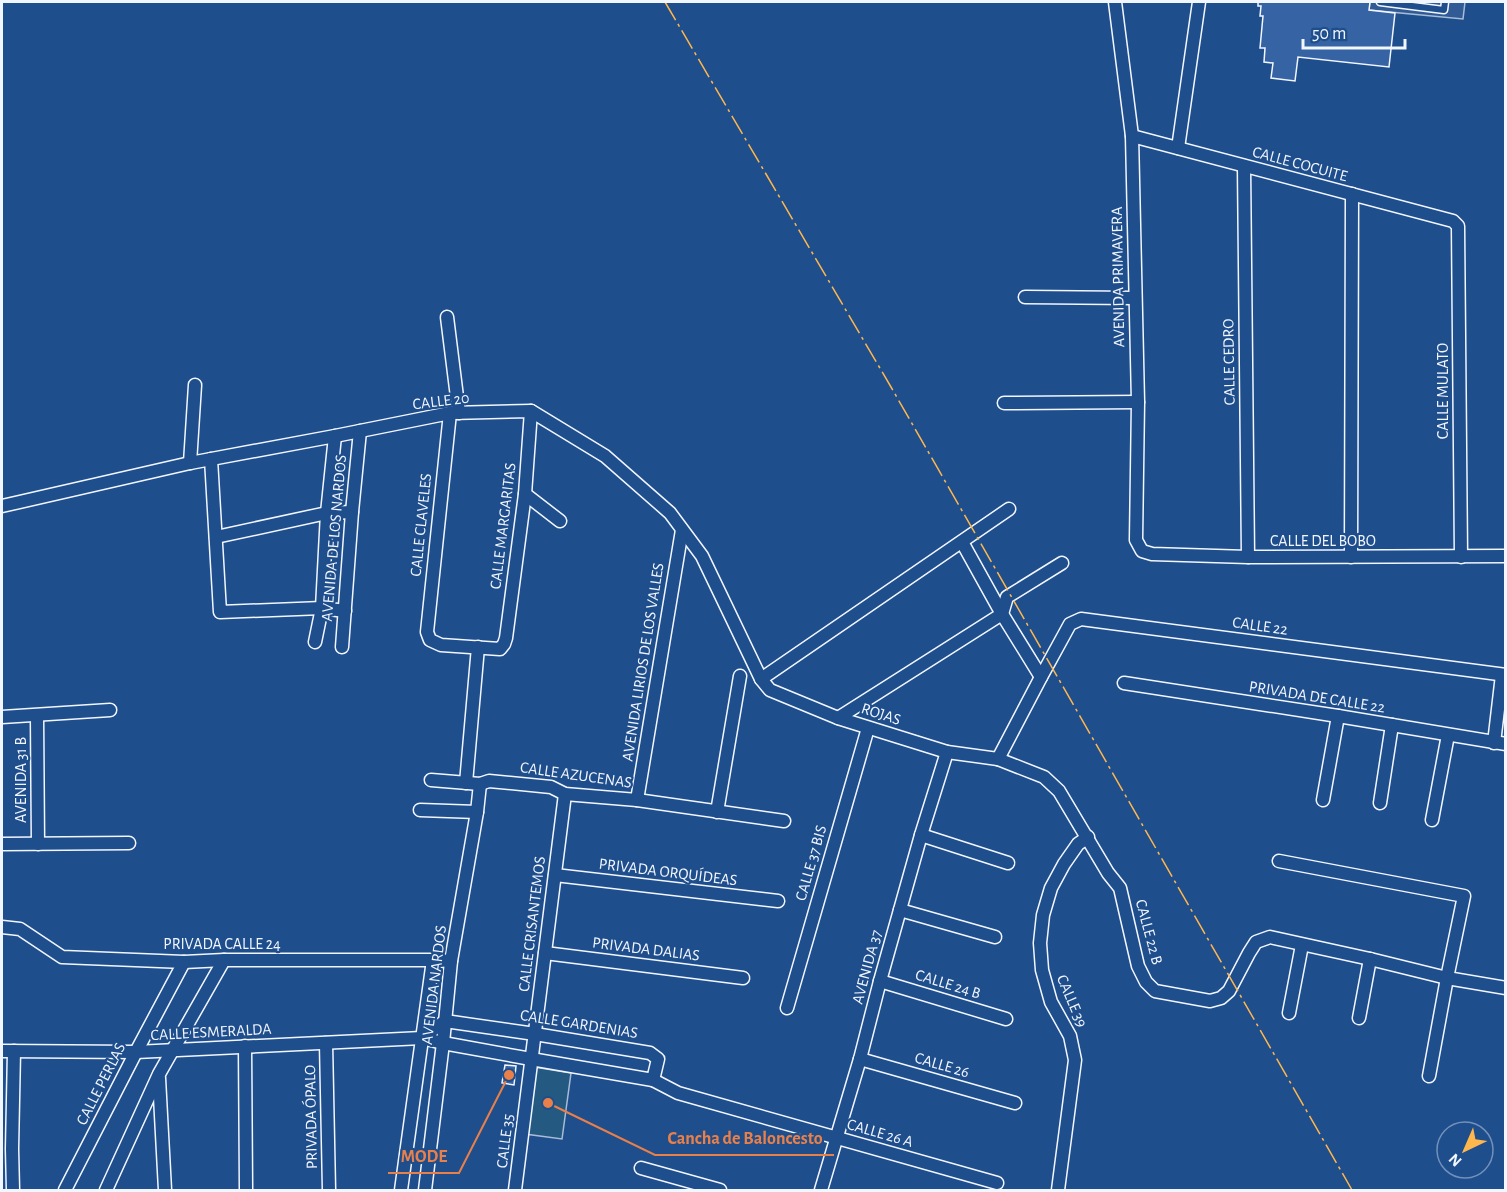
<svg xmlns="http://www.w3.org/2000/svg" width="1507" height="1192" viewBox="0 0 1507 1192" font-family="'Alegreya Sans',sans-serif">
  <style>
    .green { fill: #245a82; stroke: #a8bbd7; stroke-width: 1.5 }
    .parking { fill: #305b95; stroke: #a8bbd7; stroke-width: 1.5 }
    .building { fill: #3563a3; stroke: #f2f6ff; stroke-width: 1.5 }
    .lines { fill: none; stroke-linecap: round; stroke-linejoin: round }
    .service-casing { stroke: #f2f6ff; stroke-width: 9 }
    .minor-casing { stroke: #f2f6ff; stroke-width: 15 }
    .service { stroke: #1f4e8c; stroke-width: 6 }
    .minor { stroke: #1f4e8c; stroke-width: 12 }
    .power { stroke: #ffb74d; stroke-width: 1.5; stroke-dasharray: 21 4.5 3 4.5; stroke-linecap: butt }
    .labels { text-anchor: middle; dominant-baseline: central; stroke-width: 4.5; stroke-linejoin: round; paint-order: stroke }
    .street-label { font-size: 16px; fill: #f2f6ff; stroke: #1f4e8c }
    .leader { fill: none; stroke: #ea8049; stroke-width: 2 }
    .callout-dot { fill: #ea8049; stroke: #1f4e8c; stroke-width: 2 }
    .callout-label { font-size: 18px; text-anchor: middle; font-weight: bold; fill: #ea8049; stroke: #1f4e8c; stroke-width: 4.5; stroke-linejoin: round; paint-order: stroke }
  </style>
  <rect width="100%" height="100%" fill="#1f4e8c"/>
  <path class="green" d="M534 1067 571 1073 562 1139 525 1134Z"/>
  <path class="parking" d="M1370 2H1465L1463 19 1369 10Z"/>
  <g class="building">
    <path d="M1258 2H1370L1369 10 1395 13 1389 67 1298 57 1295 81 1271 78 1273 63 1264 62 1265 48H1260L1263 16H1260L1261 6H1258Z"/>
    <path d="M505 1065 516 1066 514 1085 502 1083Z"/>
  </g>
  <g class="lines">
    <g class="service-casing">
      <path id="service" d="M1380 2 1444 10 1445 2"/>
    </g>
    <g class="minor-casing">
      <g id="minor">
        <path d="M1115 2 1132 136 1138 402 1136 540 1142 551 1152 554 1248 557 1506 556"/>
        <path d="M1132 136 1453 221 1458 226 1461 557"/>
        <path d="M1178 148 1199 2"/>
        <path d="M1244 166 1248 557"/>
        <path d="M1025 297 1135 298"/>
        <path d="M447 317 459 413"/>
        <path d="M1004 403 1138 402"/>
        <path d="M450 413 427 632 430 640 441 645 500 649 504 644 506 638 525 494 531 411"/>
        <path d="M211 459 220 612 322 608 345 611"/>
        <path d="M190 463 195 385"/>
        <path d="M525 494 560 521"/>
        <path d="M2 506 190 463 335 436 450 413 531 411 605 456 670 513 702 556 761 679 770 690 838 718 947 752 998 759 1044 777 1059 791 1108 873 1120 888 1138 966 1146 982 1155 991 1210 1001 1221 998 1229 991 1249 953 1256 942 1270 937 1370 959 1447 978 1506 988"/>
        <path d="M216 537 327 513 352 512"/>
        <path d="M962 542 1002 614 1041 677"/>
        <path d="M1351 557 1352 194"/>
        <path d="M315 642 322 608 327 513 335 436"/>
        <path d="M342 647 352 512 360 431"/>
        <path d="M761 679 1009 509"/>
        <path d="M1124 683 1338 716 1506 744"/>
        <path d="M37 716 38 844"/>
        <path d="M2 717 110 710"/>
        <path d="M838 718 1002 614 1007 597 1062 563"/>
        <path d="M1494 743 1502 675"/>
        <path d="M998 759 1041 677 1070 624 1081 619 1506 675"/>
        <path d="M431 780 480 784 489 781 551 787 565 794 637 800 784 821"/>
        <path d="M466 783 478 647"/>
        <path d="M637 800 682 530"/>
        <path d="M1323 800 1338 716"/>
        <path d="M1380 803 1392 725"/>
        <path d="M420 810 477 812"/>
        <path d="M717 812 740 676"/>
        <path d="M1432 820 1448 735"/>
        <path d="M921 835 1008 863"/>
        <path d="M2 844 129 843"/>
        <path d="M1279 861 1464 896 1447 978 1429 1076"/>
        <path d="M555 875 778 901"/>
        <path d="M900 910 995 937"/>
        <path d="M2 927 20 929 62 957 184 962 224 960H433L451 961"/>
        <path d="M545 953 743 978"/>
        <path d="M880 981 1006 1019"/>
        <path d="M787 1008 868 728"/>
        <path d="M1289 1013 1302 945"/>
        <path d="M1359 1018 1370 959"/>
        <path d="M326 1043 329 1190"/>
        <path d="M245 1046 246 1190"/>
        <path d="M2 1051 136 1052 422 1038 443 1043 531 1059 653 1080 658 1059 650 1053 535 1034 445 1021 422 1038"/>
        <path d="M860 1059 1015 1103"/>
        <path d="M159 1078 165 1190"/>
        <path d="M653 1080 678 1093 997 1183"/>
        <path d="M641 1168 720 1190"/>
        <path d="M13 1190 12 1149 14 1051"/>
        <path d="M65 1190 136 1052 184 962"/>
        <path d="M106 1190 159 1074 224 960"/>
        <path d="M401 1190 433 960"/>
        <path d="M425 1190 443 1043 451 961 477 812 480 784"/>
        <path d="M515 1190 565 794"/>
        <path d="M821 1190 860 1059 880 981 921 835 947 752"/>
        <path d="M1058 1190 1075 1060 1070 1036 1051 1002 1042 970 1040 943 1043 915 1051 888 1064 864 1078 844 1088 837"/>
      </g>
    </g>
    <use href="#service" class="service"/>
    <use href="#minor" class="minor"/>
    <path class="power" d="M665 2 891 387 1352 1190"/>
  </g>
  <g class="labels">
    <g class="street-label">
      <text transform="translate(1300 164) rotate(15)">CALLE COCUITE</text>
      <text transform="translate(1118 277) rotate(-91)">AVENIDA PRIMAVERA</text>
      <text transform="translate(1229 362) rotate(-91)">CALLE CEDRO</text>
      <text transform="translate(1443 391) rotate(-90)">CALLE MULATO</text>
      <text transform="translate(441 401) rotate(-7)">CALLE 20</text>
      <text transform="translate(421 525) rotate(-84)">CALLE CLAVELES</text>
      <text transform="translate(503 526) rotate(-83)">CALLE MARGARITAS</text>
      <text transform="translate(334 538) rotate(-85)">AVENIDA DE LOS NARDOS</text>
      <text x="1323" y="541">CALLE DEL BOBO</text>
      <text transform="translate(1260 626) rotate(8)">CALLE 22</text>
      <text transform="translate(643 662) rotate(-81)">AVENIDA LIRIOS DE LOS VALLES</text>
      <text transform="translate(1317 697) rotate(9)">PRIVADA DE CALLE 22</text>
      <text transform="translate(881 714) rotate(18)">ROJAS</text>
      <text transform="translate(576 775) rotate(8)">CALLE AZUCENAS</text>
      <text transform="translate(21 780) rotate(-90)">AVENIDA 31 B</text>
      <text transform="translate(811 863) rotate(-74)">CALLE 37 BIS</text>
      <text transform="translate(668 872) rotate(7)">PRIVADA ORQUÍDEAS</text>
      <text transform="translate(532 924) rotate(-83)">CALLE CRISANTEMOS</text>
      <text transform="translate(1149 932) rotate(75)">CALLE 22 B</text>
      <text x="222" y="944">PRIVADA CALLE 24</text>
      <text transform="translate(646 949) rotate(7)">PRIVADA DALIAS</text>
      <text transform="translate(867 967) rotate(-75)">AVENIDA 37</text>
      <text transform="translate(948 984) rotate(17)">CALLE 24 B</text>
      <text transform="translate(434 985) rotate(-83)">AVENIDA NARDOS</text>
      <text transform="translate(1072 1001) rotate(67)">CALLE 39</text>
      <text transform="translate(579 1024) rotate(9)">CALLE GARDENIAS</text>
      <text transform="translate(211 1032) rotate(-3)">CALLE ESMERALDA</text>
      <text transform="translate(942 1065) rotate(16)">CALLE 26</text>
      <text transform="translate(101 1084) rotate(-63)">CALLE PERLAS</text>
      <text transform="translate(311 1117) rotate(-91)">PRIVADA ÓPALO</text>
      <text transform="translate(880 1133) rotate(16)">CALLE 26 A</text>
      <text transform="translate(505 1141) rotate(-83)">CALLE 35</text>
    </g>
  </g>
  <path class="leader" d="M548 1103L655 1155H834M509 1075L459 1173H388"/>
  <g class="callout-dot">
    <circle cx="548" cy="1103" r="6"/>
    <circle cx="509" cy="1075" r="6"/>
  </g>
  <g class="callout-label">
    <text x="745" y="1144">Cancha de Baloncesto</text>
    <text x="424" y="1162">MODE</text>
  </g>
  <rect width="1507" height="1192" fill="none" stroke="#f2f6ff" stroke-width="6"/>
  <g transform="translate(1465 1150) rotate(224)"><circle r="28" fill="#1f4e8c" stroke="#7391ba" stroke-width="1.5"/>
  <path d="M0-4.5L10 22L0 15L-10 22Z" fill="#ffb74d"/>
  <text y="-9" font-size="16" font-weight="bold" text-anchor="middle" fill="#f2f6ff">N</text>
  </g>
  <path d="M1303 39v9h102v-9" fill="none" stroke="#f2f6ff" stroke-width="3"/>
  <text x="1312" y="39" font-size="18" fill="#f2f6ff" stroke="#1f4e8c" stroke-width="4.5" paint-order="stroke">50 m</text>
</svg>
